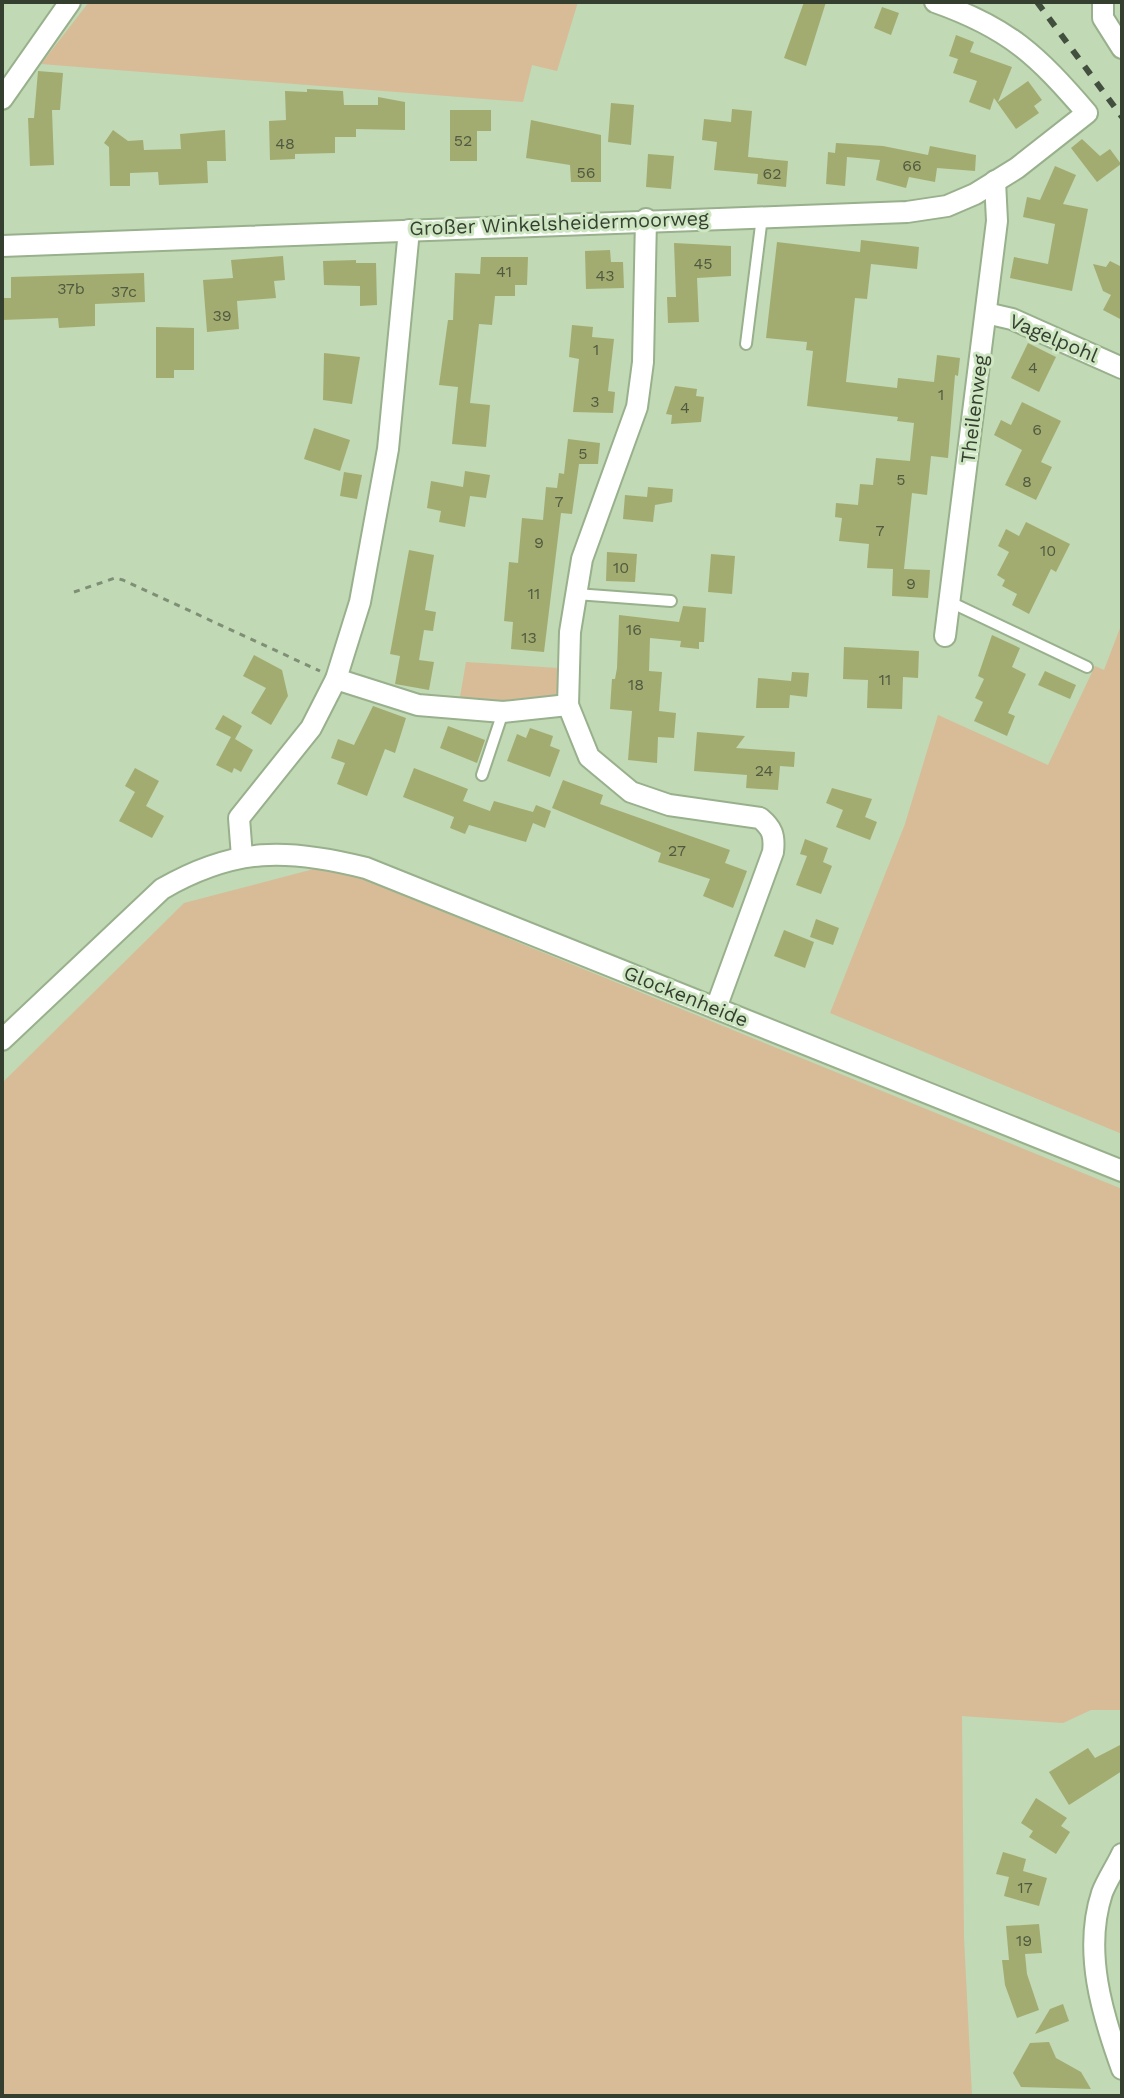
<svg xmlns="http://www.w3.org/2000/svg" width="1124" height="2098" viewBox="0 0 1124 2098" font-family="'Work Sans',sans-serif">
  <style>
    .green { fill: #d7bc97 }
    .building { fill: #a3ac70 }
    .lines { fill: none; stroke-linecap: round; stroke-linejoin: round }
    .lane-casing { stroke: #98b08c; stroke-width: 14 }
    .street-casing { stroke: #98b08c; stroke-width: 24 }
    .path { stroke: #7e8f75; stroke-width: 3; stroke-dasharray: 6 6; stroke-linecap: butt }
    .lane { stroke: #fff; stroke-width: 10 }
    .street { stroke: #fff; stroke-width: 20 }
    .rail { stroke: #434f3e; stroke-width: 6; stroke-dasharray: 10 10; stroke-linecap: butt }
    .labels { text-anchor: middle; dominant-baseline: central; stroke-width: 6; stroke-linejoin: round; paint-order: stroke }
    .number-label { font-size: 16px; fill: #505a40 }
    .street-label { font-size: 20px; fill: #353f30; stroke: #cee7c2 }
  </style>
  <rect width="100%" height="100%" fill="#c1d9b5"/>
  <g class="green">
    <path d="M89 2H578L557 71 532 65 523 102 41 64Z"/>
    <path d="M1122 623V1134L830 1013 905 824 938 715 1048 765 1095 666 1104 670Z"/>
    <path d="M466 662 558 668V693L553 699 543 702 459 703Z"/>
    <path d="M329 865 1122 1189V1710H1091L1063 1723 962 1716 964 1938 972 2096H2V1083L184 903Z"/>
  </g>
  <g class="building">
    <path d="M804 2H826L806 66 784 58Z"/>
    <path d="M882 7 899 13 891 35 874 28Z"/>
    <path d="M956 35 974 42 970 52 1012 67 998 102 1028 81 1042 100 1034 106 1039 113 1016 129 994 98 990 110 969 102 977 81 953 73 958 59 949 56Z"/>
    <path d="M38 71 63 73 60 110H52L54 165 30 166 28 118H34Z"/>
    <path d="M307 89 343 91 344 105H378V97L405 102V130L356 129V137H335V153L295 154V159L270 160 269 121 286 120 285 91 307 92Z"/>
    <path d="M611 103 634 105 631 145 608 142Z"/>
    <path d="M732 109 752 111 748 157 788 161 786 187 757 184 758 174 714 170 717 142 702 140 704 119 731 122Z"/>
    <path d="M450 110H491V131H477V161H450Z"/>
    <path d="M531 120 601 135V182H571L570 165 526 158Z"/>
    <path d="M113 130 128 141 143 140 144 150 181 149 180 134 225 130 226 161H207L208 183 159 185 158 172 130 173V186H110L109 147 104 143Z"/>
    <path d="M1082 139 1100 156 1110 149 1121 164 1097 182 1071 148Z"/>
    <path d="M836 143 883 146 928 155 930 146 976 155 975 171 937 168 935 182 909 177 906 188 876 180 880 160 847 157 845 186 826 184 828 152 835 153Z"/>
    <path d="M648 154 674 156 671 189 646 187Z"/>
    <path d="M1055 166 1076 175 1063 204 1088 209 1072 291 1010 278 1014 257 1048 264 1055 224 1023 217 1027 197 1040 200Z"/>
    <path d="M861 240 919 247 917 269 871 264 867 299 855 298 846 382 897 388 898 378 934 382 937 355 960 358 958 376 955 375 948 458 931 456 927 495 912 493 904 569 930 570 928 598 892 596 893 569 867 568 869 544 839 541 842 518 835 517 836 503 858 505 860 484 873 485 876 458 910 461 914 423 897 421 898 417 807 406 813 351 806 350 807 342 766 338 777 242 860 252Z"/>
    <path d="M674 243 731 246V276L697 278 699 322 668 323 667 297H676Z"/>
    <path d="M610 250 611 262H623L624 288 586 289 585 251Z"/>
    <path d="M283 256 285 280 274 281 276 298 237 301 239 329 207 332 203 280 233 278 231 260Z"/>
    <path d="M481 257H528L527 285H515V296H495L492 325 479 324 470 403 490 405 486 447 452 444 458 387 439 385 448 320H453L455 273 480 274Z"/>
    <path d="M356 260V263H376L377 305 360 306V286L324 285 323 261Z"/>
    <path d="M1110 261 1122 267V320L1103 310 1111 295 1103 291 1093 264 1106 267Z"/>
    <path d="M144 273 145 302 95 304V326L59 328 58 318 2 320V298H11V277Z"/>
    <path d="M572 325 593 327 592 337 614 339 608 391 615 392 613 413 573 412 579 359 569 357Z"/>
    <path d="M156 327 194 328V370H174V378H156Z"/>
    <path d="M1028 343 1056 357 1039 392 1011 378Z"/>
    <path d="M324 353 360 357 352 404 323 400Z"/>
    <path d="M675 386 697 389 696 396 704 397 701 422 671 424 672 415 666 414Z"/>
    <path d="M1022 402 1061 421 1041 462 1052 467 1036 500 1005 485 1022 450 994 435 1001 420 1011 425Z"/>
    <path d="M314 428 350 440 340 471 304 459Z"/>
    <path d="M568 439 600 443 598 464H579L572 514 561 513 544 652 511 649 513 622 504 621 509 562 518 563 522 518 543 520 546 487 557 488 559 473 564 474Z"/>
    <path d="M465 471 490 475 486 498 470 496 465 527 439 522 441 511 427 508 431 481 463 487Z"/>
    <path d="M344 472 362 475 357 499 340 496Z"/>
    <path d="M648 487 673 489 672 502 655 505 653 522 623 519 625 495 647 497Z"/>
    <path d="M1026 522 1070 544 1056 572 1051 569 1029 614 1012 605 1017 594 1002 586 1005 580 997 575 1009 552 998 546 1006 529 1019 536Z"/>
    <path d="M409 550 434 555 425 610 436 612 433 631 424 630 419 660 434 662 429 690 395 684 400 656 390 654Z"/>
    <path d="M607 552 637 554 635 582 606 581Z"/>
    <path d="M711 554 735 556 732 594 708 592Z"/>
    <path d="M683 606 706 608 704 642H699V649L680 647 681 641 650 638 649 671 662 672 659 711 676 713 674 738 658 737 657 763 628 760 632 711 610 709 612 679H615L617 668 619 615 679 622Z"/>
    <path d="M992 635 1020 648 1012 667 1026 674 1008 713 1015 716 1007 736 974 721 983 702 975 698 984 679 978 676Z"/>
    <path d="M844 647 919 651 918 678 903 677 902 709 867 708 868 680 843 679Z"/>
    <path d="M254 655 282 670 288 696 271 725 251 713 266 688 243 676Z"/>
    <path d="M1045 671 1076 685 1070 699 1038 685Z"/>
    <path d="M792 672 809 673 807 697 790 695 789 708H756L758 678 791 681Z"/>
    <path d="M373 706 406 718 395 753 385 749 367 796 337 784 345 763 331 758 338 739 354 745Z"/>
    <path d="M223 715 242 726 235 739 253 750 241 772 234 768 232 773 216 765 231 737 215 729Z"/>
    <path d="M448 726 485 740 477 763 440 748Z"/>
    <path d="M530 728 553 736 550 746 560 750 550 777 507 761 517 734 526 738Z"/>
    <path d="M697 732 745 736 736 748 795 752 794 767 780 766 778 790 746 788 747 775 694 771Z"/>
    <path d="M135 768 159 781 146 806 164 816 152 838 119 821 135 792 125 786Z"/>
    <path d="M414 768 468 789 463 801 490 811 494 801 533 812 536 805 551 811 545 828 533 823 526 842 469 825 465 834 450 828 454 817 403 797Z"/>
    <path d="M563 780 603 795 600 804 730 850 725 863 747 871 733 908 703 896 710 879 658 862 661 853 552 808Z"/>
    <path d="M832 788 872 799 865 817 877 822 870 840 836 827 843 810 826 803Z"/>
    <path d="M805 839 828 848 823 862 832 866 821 894 796 885 807 856 800 854Z"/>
    <path d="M816 919 839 928 833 945 810 937Z"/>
    <path d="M784 930 814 942 805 968 774 956Z"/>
    <path d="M1122 1744V1771L1069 1805 1049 1772 1088 1748 1095 1758Z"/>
    <path d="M1036 1798 1067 1818 1061 1826 1070 1832 1056 1854 1029 1837 1033 1831 1021 1823Z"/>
    <path d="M1003 1852 1026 1859 1023 1871 1047 1878 1039 1906 1004 1896 1009 1877 996 1874Z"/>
    <path d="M1039 1924 1042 1953 1025 1954 1027 1974 1039 2010 1017 2018 1005 1985 1002 1960H1009L1006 1926Z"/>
    <path d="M1063 2004 1069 2021 1035 2034 1050 2009Z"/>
    <path d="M1049 2042 1056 2058 1081 2072 1091 2089 1021 2087 1013 2073 1030 2043Z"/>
  </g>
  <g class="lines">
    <g class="lane-casing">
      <g id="lane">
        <path d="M746 344 762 217"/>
        <path d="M576 594 671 601"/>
        <path d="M950 602 1087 667"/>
        <path d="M482 775 503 712"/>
      </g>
    </g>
    <g class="street-casing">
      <g id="street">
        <path d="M1103 2V18L1122 48"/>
        <path d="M2 99 70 2"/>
        <path d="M646 219 643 362 637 407 582 559 570 632 568 705 589 757 631 792 669 805 760 818C772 828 775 835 773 852L716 1008"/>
        <path d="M2 246 907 212 947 206 975 194 1017 168 1087 113C1037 55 1009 28 935 2"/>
        <path d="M986 313 1012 319 1122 368"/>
        <path d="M945 636 997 221 995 181"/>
        <path d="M336 679 418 705 503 712 568 705"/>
        <path d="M242 857 239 818 311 728 336 679 360 602 388 449 409 230"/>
        <path d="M2 1040 162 889C235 847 287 848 366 868L1122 1171"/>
        <path d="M1122 1854C1116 1867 1107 1880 1102 1893 1083 1951 1102 2014 1122 2069"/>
      </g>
    </g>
    <path class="path" d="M74 592 115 578 123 580 320 671"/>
    <use href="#lane" class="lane"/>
    <use href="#street" class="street"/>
    <path class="rail" d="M1037 2 1122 117"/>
  </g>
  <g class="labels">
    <g class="number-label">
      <text x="463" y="140">52</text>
      <text x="285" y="143">48</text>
      <text x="912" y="165">66</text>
      <text x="586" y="172">56</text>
      <text x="772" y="173">62</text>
      <text x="703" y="263">45</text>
      <text x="504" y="271">41</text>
      <text x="605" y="275">43</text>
      <text x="71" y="288">37b</text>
      <text x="124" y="291">37c</text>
      <text x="222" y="315">39</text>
      <text x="596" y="349">1</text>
      <text x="1033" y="367">4</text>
      <text x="941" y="394">1</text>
      <text x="595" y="401">3</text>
      <text x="685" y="407">4</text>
      <text x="1037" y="429">6</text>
      <text x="583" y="453">5</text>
      <text x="901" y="479">5</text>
      <text x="1027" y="481">8</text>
      <text x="559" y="501">7</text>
      <text x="880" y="530">7</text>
      <text x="539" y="542">9</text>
      <text x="1048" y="550">10</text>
      <text x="621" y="567">10</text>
      <text x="911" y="583">9</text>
      <text x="534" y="593">11</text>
      <text x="634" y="629">16</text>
      <text x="529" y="637">13</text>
      <text x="885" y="679">11</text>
      <text x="636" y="684">18</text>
      <text x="764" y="770">24</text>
      <text x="677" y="850">27</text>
      <text x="1025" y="1887">17</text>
      <text x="1024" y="1940">19</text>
    </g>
    <g class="street-label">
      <text transform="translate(559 223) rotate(-2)">Großer Winkelsheidermoorweg</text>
      <text transform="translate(1054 338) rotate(23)">Vagelpohl</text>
      <text transform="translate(974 409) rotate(-83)">Theilenweg</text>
      <text transform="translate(686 996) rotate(22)">Glockenheide</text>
    </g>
  </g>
  <rect width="1124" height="2098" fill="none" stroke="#353f30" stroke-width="8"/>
</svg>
